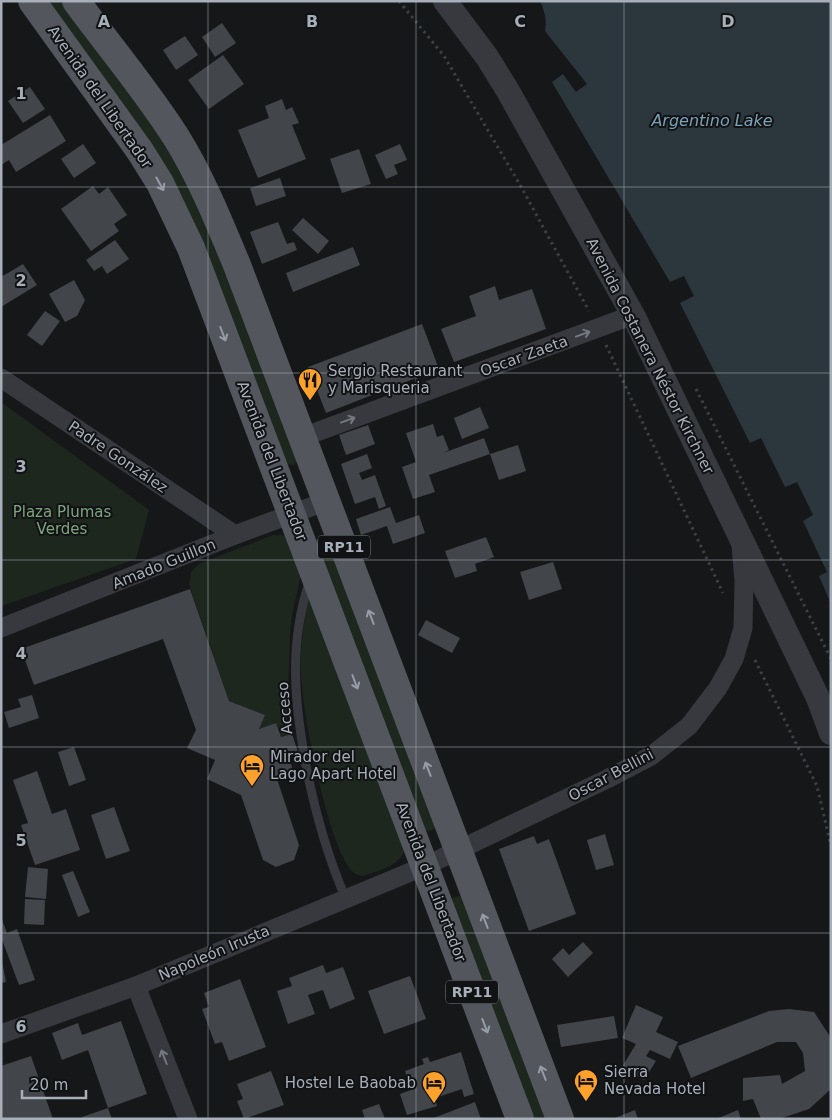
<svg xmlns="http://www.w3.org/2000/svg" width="832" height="1120" viewBox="0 0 832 1120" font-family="'DejaVu Sans',sans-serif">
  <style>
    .green { fill: #1e271e }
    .water { fill: #2c373d }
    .building { fill: #424549 }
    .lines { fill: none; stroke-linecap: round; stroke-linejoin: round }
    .path { stroke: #3d4045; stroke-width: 3; stroke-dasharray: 2.5 4; stroke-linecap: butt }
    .service { stroke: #37393e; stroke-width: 9 }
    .minor { stroke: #37393e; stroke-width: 19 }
    .tertiary { stroke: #37393e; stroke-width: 24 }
    .primary { stroke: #53565d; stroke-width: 28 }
    .oneway { stroke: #979da7 }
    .oneway2 { stroke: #757a82 }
    .grid { fill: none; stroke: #a8afb9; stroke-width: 1; stroke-opacity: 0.55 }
    .labels { text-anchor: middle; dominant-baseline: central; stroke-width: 4; stroke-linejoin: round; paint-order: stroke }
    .shield { fill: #111214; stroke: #7b8088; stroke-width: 1 }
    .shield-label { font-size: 14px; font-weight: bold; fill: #a8afb9 }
    .street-label { font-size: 15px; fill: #a8afb9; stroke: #111214 }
    .poi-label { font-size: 15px; fill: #a8afb9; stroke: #111214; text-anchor: start }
    .park-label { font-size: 15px; fill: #7fa57e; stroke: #111214 }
    .water-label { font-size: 16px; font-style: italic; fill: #7da1b6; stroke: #111214 }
    .grid-label { font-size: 16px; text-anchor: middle; font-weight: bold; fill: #a8afb9; stroke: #111214; stroke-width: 4; stroke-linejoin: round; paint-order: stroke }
  </style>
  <rect width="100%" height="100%" fill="#161719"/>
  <g class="green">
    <path d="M47 1H66L152 119 195 190 298 460 294 465 287 464 192 222Z"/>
    <path d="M1 402 149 510 136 559 1 606Z"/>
    <path d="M273 535H282L289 538 301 575 292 615 290 637 287 719 292 734 281 737 276 723 259 729 265 715 229 701 189 584 191 572 199 564Z"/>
    <path d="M319 537H325L436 824 435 828 430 831 424 830 315 542Z"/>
    <path d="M308 597 405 848C400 867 379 870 363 876 359 875 356 875 353 872 328 849 302 710 301 674 300 648 304 623 308 597Z"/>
    <path d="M461 896 464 898 547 1119H532L451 901 454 897Z"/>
  </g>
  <path class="water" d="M540 1H831V604L819 576 827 572 803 521 813 515 797 482 785 487 761 438 750 443 680 303 694 296 684 276 670 282 552 82 563 74 576 92 587 84 545 31C547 20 545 12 540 1Z"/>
  <g class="building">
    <path d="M222 23 236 43 215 57 202 37Z"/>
    <path d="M185 36 198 55 176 70 163 50Z"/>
    <path d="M223 55 244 84 209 109 188 80Z"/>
    <path d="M30 87 45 109 23 123 8 101Z"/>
    <path d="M282 99 286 110 292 107 299 123 292 125 306 159 258 178 238 130 269 118 265 106Z"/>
    <path d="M50 115 66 141 16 172 9 160 1 165V145Z"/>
    <path d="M83 144 96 163 74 178 61 159Z"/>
    <path d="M400 144 407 160 394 165 398 174 386 179 375 155Z"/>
    <path d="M359 149 371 184 342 193 330 159Z"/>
    <path d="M280 178 286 196 256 206 250 188Z"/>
    <path d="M93 186 99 194 108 187 127 215 114 224 119 231 91 251 61 209Z"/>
    <path d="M303 218 329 241 318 254 292 230Z"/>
    <path d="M278 222 287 244 294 242 297 250 262 264 250 232Z"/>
    <path d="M115 240 129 259 107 274 102 266 94 271 86 260Z"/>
    <path d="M353 247 360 265 293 292 286 273Z"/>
    <path d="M23 264 37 285 1 307V277Z"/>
    <path d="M74 280 85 300 77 316 65 322 49 294Z"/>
    <path d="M495 286 499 300 532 289 546 329 454 362 441 329 476 316 469 296Z"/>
    <path d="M45 311 60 321 42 346 27 335Z"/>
    <path d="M422 324 439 369 326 413 308 367Z"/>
    <path d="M480 407 489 428 462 439 454 418Z"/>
    <path d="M433 424 437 437 443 435 449 450 443 453 484 438 490 454 518 445 526 471 499 480 490 454 429 475 435 492 413 499 402 467 416 462 406 433Z"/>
    <path d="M368 425 375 444 346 455 339 435Z"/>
    <path d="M367 454 372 468 359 473 362 480 375 475 386 506 379 509 375 497 355 504 341 464Z"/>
    <path d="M390 507 396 523 419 515 425 533 393 544 387 526 361 535 356 519Z"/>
    <path d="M486 537 494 557 475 564 477 571 455 578 445 551Z"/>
    <path d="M553 562 562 589 529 600 520 572Z"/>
    <path d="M190 589 229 701 265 715 259 729 276 723 281 737 292 734 298 752 288 756 294 773 277 779 299 845 294 860 276 867 263 860 241 795 207 779 215 760 187 748 196 730 163 639 34 685 21 649Z"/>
    <path d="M426 620 460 638 452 653 418 635Z"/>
    <path d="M32 695 39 718 9 728 4 712 21 707 18 699Z"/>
    <path d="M74 747 86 780 69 786 58 752Z"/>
    <path d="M37 771 52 814 66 809 80 850 35 865 21 825 28 823 13 780Z"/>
    <path d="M114 807 130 851 106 859 91 815Z"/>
    <path d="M605 834 614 865 596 870 587 840Z"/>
    <path d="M534 836 537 844 549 839 576 914 529 931 499 849Z"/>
    <path d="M28 867 48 869 46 899 25 897Z"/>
    <path d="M73 871 90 912 78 917 62 875Z"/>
    <path d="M25 899 45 900 44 925 24 924Z"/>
    <path d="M1 917 7 933 17 929 35 980 19 985 1 937Z"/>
    <path d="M583 942 593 953 568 977 552 959 563 948 569 955Z"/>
    <path d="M2 961 6 982 1 983V962Z"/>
    <path d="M323 965 326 973 343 967 355 999 330 1009 323 990 308 995 315 1014 288 1024 277 991 292 986 289 978Z"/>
    <path d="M410 976 426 1019 384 1034 368 991Z"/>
    <path d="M240 979 266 1047 229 1061 222 1042 215 1044 202 1009 209 1007 204 993Z"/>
    <path d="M636 1005 663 1017 656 1032 678 1042 670 1059 650 1050 646 1056 656 1061 644 1080 622 1067 636 1044 622 1038Z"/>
    <path d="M789 1009 814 1012 831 1038V1089L809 1109 779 1119H761L753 1099 743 1101V1078L780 1075 782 1084 805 1071 803 1053 796 1042H777L691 1078 678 1046 769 1011Z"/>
    <path d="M614 1016 618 1038 561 1047 557 1025Z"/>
    <path d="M121 1021 147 1094 108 1108 88 1050 62 1060 52 1033 78 1023 82 1035Z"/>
    <path d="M461 1052 474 1094 464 1097 462 1089 435 1098 437 1106 407 1115 400 1094 411 1090 405 1071 424 1064 422 1059 428 1057 430 1062Z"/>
    <path d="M31 1056 53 1119H1V1066Z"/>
    <path d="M271 1071 284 1105 244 1119 237 1101 243 1099 237 1084Z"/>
    <path d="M475 1102 481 1119H431Z"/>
    <path d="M379 1104 385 1119H365L362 1110Z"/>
    <path d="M108 1108 112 1119H83L82 1117Z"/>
    <path d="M635 1110 638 1119H612Z"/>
    <path d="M738 1110 741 1119H716Z"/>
  </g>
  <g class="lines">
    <g class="path">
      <path d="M399 1 444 56 519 183 589 311"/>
      <path d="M606 345 723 593"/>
      <path d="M696 389 831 659"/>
      <path d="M755 660 817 786 831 846"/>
    </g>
    <path class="service" d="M309 583C288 646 295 707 307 771 316 815 328 858 346 899"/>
    <g class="minor">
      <path d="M1 378 235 535"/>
      <path d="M303 437 633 315"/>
      <path d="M1 628 235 535 327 501"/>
      <path d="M136 986 188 1119"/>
      <path d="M1 1034 136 986 425 866 607 779 651 756 689 726 718 688 734 659 743 628 744 582 741 545"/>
    </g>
    <path class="tertiary" d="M445 1 487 57 508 91 633 315 818 698 831 733"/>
    <g class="primary">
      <path d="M32 1 140 151 160 183 191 248 520 1119"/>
      <path d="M76 1C109 46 146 90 176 137 201 177 219 222 237 265L560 1119"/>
    </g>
  </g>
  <defs><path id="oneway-shaft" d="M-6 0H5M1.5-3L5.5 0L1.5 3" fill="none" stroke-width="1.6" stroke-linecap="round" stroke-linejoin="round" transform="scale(1.25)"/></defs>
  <g class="oneway">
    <use href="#oneway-shaft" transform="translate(160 184) rotate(61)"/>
    <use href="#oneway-shaft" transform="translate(223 334) rotate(69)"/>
    <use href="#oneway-shaft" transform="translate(371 617) rotate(-111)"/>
    <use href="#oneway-shaft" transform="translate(355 682) rotate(69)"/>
    <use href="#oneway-shaft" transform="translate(428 769) rotate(-111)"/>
    <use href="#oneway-shaft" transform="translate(485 921) rotate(-111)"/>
    <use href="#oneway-shaft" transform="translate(485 1026) rotate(69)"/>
    <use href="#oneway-shaft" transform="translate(543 1073) rotate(-111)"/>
  </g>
  <g class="oneway2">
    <use href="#oneway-shaft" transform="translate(583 334) rotate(-20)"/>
    <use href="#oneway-shaft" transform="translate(348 420) rotate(-20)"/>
    <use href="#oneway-shaft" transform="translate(164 1057) rotate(-111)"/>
  </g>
  <path class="grid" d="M208 1V1119M416 1V1119M624 1V1119M1 187H831M1 373H831M1 560H831M1 747H831M1 933H831"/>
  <defs>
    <g id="restaurant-pin" transform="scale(1.25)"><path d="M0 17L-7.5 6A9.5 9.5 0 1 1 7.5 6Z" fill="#fca12b" stroke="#111214"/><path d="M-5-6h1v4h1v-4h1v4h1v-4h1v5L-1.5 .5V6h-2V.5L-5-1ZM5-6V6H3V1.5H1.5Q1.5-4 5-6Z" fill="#111"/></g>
    <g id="hotel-pin" transform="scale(1.25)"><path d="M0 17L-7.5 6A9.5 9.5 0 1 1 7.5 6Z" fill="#fca12b" stroke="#111214"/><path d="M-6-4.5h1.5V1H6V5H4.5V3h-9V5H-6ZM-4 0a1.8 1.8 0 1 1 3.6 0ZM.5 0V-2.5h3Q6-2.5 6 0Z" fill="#111"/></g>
  </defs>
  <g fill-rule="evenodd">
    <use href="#restaurant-pin" x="310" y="380"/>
    <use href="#hotel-pin" x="252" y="766"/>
    <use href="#hotel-pin" x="586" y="1081"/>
    <use href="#hotel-pin" x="434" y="1083"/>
  </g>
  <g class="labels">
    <g class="shield">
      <rect x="318" y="535.5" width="52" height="23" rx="4"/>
      <rect x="446" y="980.5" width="52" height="23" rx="4"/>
    </g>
    <g class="shield-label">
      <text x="344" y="547">RP11</text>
      <text x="472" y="992">RP11</text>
    </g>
    <g class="street-label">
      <text transform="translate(100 97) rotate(55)">Avenida del Libertador</text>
      <text transform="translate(524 356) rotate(-20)">Oscar Zaeta</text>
      <text transform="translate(650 356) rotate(63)">Avenida Costanera Néstor Kirchner</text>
      <text transform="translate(118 457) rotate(34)">Padre González</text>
      <text transform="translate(272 461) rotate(69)">Avenida del Libertador</text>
      <text transform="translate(164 564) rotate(-22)">Amado Guillon</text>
      <text transform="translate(285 708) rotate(-95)">Acceso</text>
      <text transform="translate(611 775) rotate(-28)">Oscar Bellini</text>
      <text transform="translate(431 882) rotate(69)">Avenida del Libertador</text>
      <text transform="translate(214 953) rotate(-23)">Napoleón Irusta</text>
    </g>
    <g class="poi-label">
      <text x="328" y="371">Sergio Restaurant<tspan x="328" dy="17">y Marisqueria</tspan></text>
      <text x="270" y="757">Mirador del<tspan x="270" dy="17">Lago Apart Hotel</tspan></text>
      <text x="604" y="1072">Sierra<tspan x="604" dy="17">Nevada Hotel</tspan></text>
      <text x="416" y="1083" text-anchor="end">Hostel Le Baobab</text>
    </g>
    <g class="park-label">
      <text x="62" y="512">Plaza Plumas<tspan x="62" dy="17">Verdes</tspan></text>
    </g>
    <g class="water-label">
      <text x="712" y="120">Argentino Lake</text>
    </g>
  </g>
  <g class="grid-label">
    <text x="104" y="27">A</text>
    <text x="312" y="27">B</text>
    <text x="520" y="27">C</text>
    <text x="728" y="27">D</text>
    <text x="21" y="99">1</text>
    <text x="21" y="286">2</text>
    <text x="21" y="472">3</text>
    <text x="21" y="659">4</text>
    <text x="21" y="846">5</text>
    <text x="21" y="1032">6</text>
  </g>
  <rect width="832" height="1120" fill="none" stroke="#a8afb9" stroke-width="5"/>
  <path d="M22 1090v8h64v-8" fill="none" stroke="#a8afb9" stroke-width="2.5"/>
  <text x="30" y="1090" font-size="15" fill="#a8afb9" stroke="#111214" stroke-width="4" paint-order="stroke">20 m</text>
</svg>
